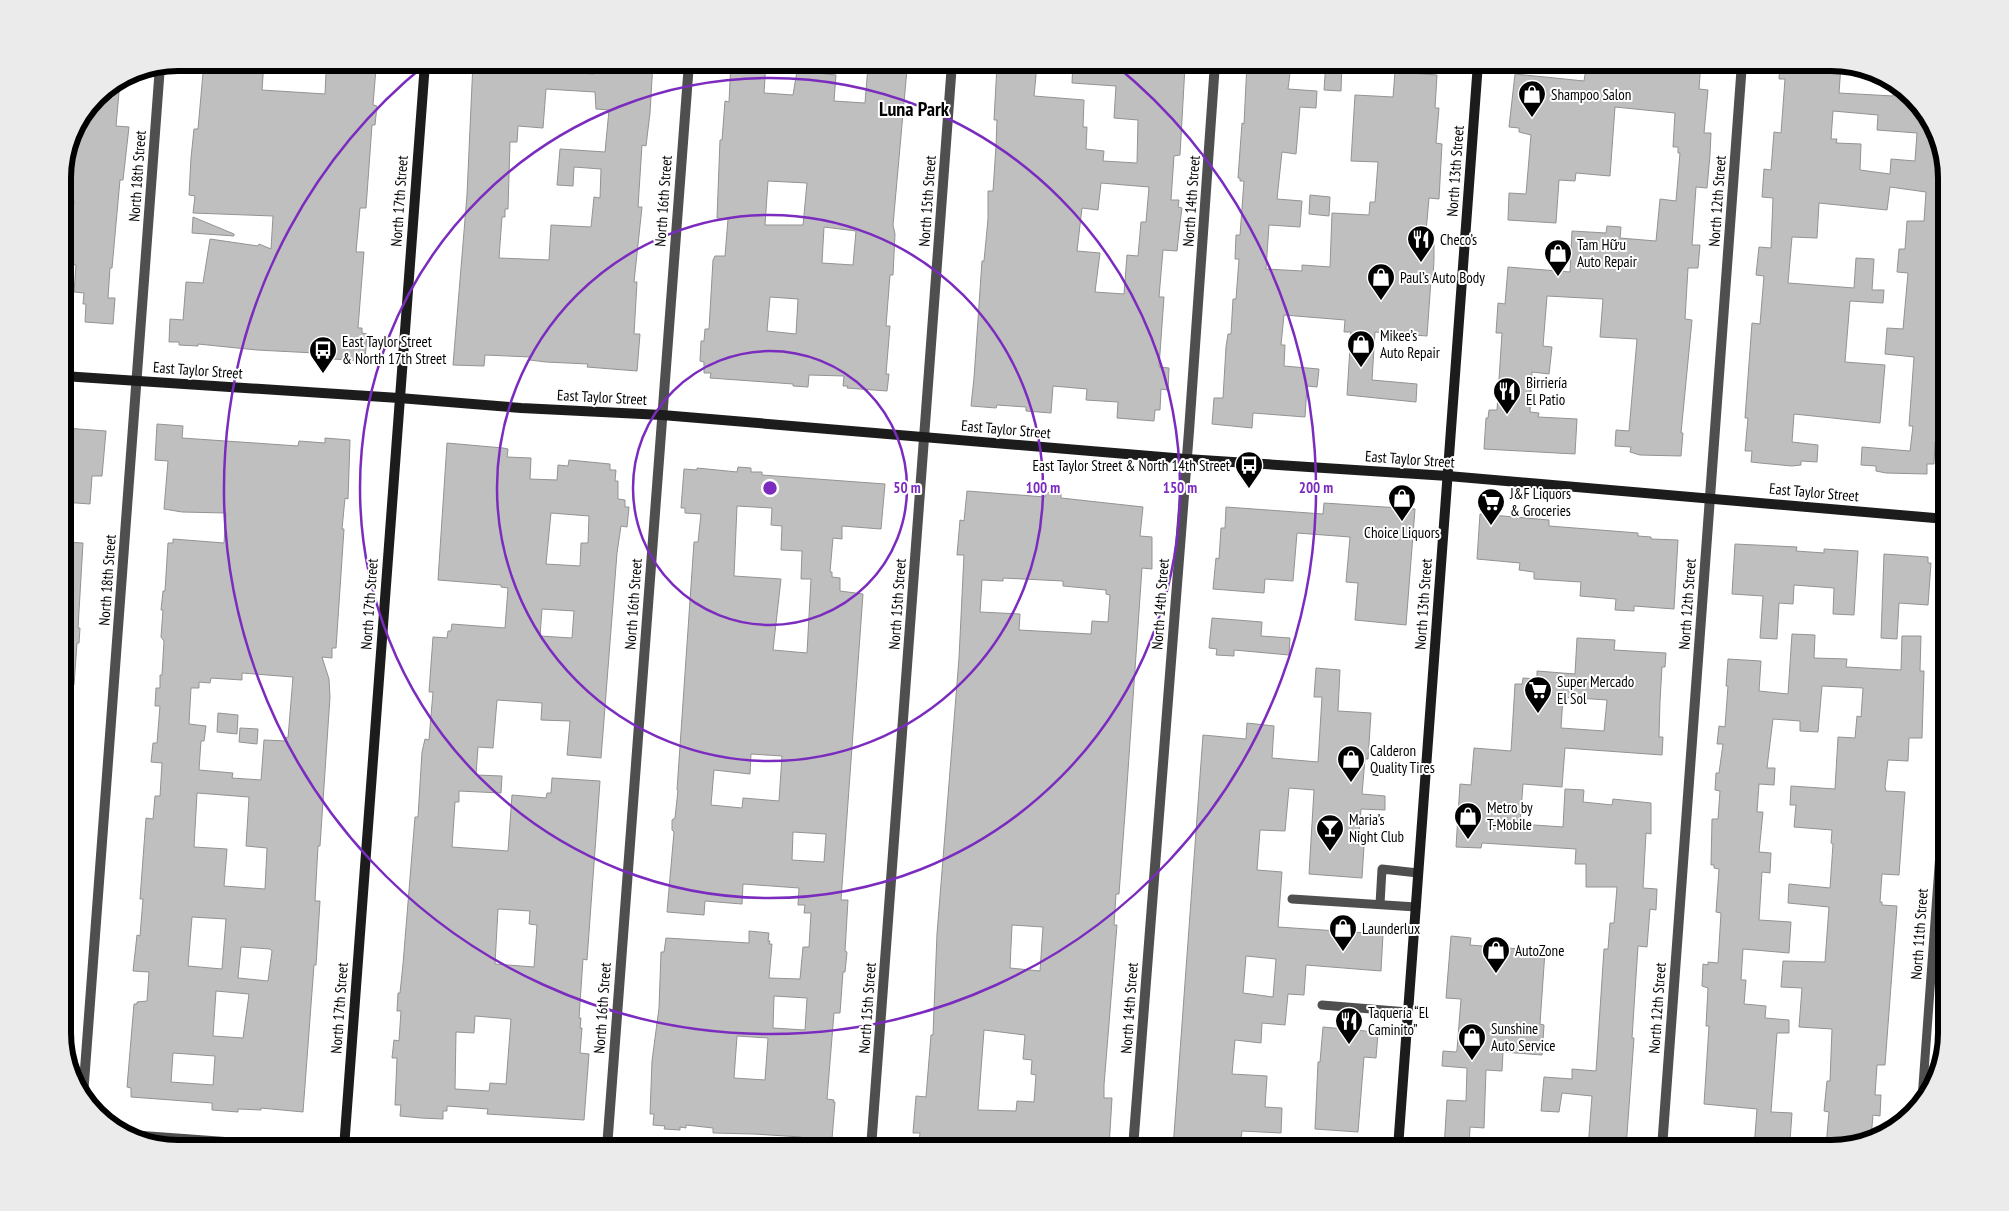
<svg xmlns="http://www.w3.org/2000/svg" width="2009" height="1211" viewBox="0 0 2009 1211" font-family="'PT Sans Narrow',sans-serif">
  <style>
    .building { fill: #bfbfbf; stroke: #939393; fill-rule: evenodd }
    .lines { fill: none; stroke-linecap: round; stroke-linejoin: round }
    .service { stroke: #4f4f4f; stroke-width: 9 }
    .minor { stroke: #4f4f4f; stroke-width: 10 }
    .tertiary { stroke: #4f4f4f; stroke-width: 10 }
    .secondary { stroke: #1c1c1c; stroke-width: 10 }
    .ring { fill: none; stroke: #7b2cbf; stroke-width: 2.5 }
    .labels { text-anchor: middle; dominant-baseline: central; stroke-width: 4; stroke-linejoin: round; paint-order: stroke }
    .poi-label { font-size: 15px; fill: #000; stroke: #fff; text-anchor: start }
    .street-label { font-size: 15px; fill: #000; stroke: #fff }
    .district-label { font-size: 20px; font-weight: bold; fill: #000; stroke: #fff }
    .rim { fill: none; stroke: #000; stroke-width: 6 }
    .centre { fill: #7b2cbf; stroke: #fff; stroke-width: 2.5 }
    .ring-label { font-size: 15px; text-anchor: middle; font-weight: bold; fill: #7b2cbf; stroke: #fff; stroke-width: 4; stroke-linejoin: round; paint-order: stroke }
  </style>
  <rect width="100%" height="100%" fill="#fff"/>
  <g class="building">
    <path d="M204 62H264L262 90 325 94 326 73H329L330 65 376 68 373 105 377 106 375 125H372L366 208H360L356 252H364L358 328H362V333L367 334 365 361 333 359 334 354 257 350 198 344V346L179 345V342H169L170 319 183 320 186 282 203 283 210 239 258 246 259 244 271 249 273 216 193 213 195 196 189 195 191 158 194 129H198Z"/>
    <path d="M473 62H502L501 67 542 71 543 62H564L563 72 594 74V62H653L650 113 646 146 642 145 638 207H642L634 282H637L634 334H640L637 371 587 367 588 364 546 362 530 360V357L485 355 484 366 453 365 467 195ZM546 89 595 92 596 109 609 110 605 152 560 149 557 185 573 186 574 167 601 169 600 198 594 197 591 227 551 225 549 260 499 258 502 217H505V209H508L510 142H517L518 126 543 128Z"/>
    <path d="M731 62H766L764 93 793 95 797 71 836 75 834 101 865 103 868 66 907 69 893 225 895 234 893 275H890L886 326H890L886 374H889L887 391 847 388 848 386H843L844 376 809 375 808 387 793 386V384L710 378 711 373H704V362L700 361 701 341H704L705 329H709L713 260 715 256H725L728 219 717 218 720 140H722L725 101 729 102ZM768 181 807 183 803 225H765ZM824 227 856 231 853 265 822 263ZM770 297 798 299 796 334 767 331Z"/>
    <path d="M1073 62H1141L1185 66 1180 155 1174 156 1171 200H1179L1178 207 1182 208 1180 223 1177 251 1163 250 1159 297H1164L1159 367 1169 368 1168 390 1161 389 1160 410H1155L1154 421 1117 418 1118 402 1086 400 1087 389 1053 386 1051 413 1026 411V407L997 405 996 408 971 406 974 378 982 261H984L988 219V191H993L996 146 997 120H994L997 65H1003V63L1037 65 1034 96 1084 100 1083 127H1087L1086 149 1104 151 1103 161 1137 163 1138 120 1114 118 1116 86 1072 83ZM1101 183 1149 187 1146 222H1141L1138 256 1127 255 1124 294 1095 292 1100 253 1077 251 1082 208 1098 210Z"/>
    <path d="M1247 62 1286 63V72L1290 73 1288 89 1317 91 1316 108 1300 107 1296 154 1282 152 1277 199 1302 201 1300 227 1269 225 1266 269 1302 271V265L1330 267 1332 213 1369 215 1370 202H1375L1378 162 1351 161 1355 95 1393 97 1395 72 1437 75 1435 108H1439L1436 143 1442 144 1439 199 1429 198 1425 243 1434 244V259L1433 280H1431L1427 336 1375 332 1372 380 1417 384 1416 402 1347 395 1351 332H1344L1345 320 1284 315 1281 345H1285L1284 366 1319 369 1317 387 1307 386 1305 417 1253 413 1252 428 1212 424 1214 398H1223L1226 347 1228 334H1231L1233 299H1236L1239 259H1235L1236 235H1240L1244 181H1240V178H1238L1242 123 1244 124Z"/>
    <path d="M1326 62H1342L1341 91 1324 90Z"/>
    <path d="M1587 62H1701L1699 89 1708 90 1704 133H1711L1710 155 1707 188 1696 187 1692 245H1700L1698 268H1688L1685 319 1692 320 1681 433H1683L1681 456 1640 455 1630 452 1631 447 1615 446 1616 430 1629 431 1637 339 1600 337 1603 299 1547 296 1543 346 1552 347 1549 374 1532 372 1530 412 1539 413 1538 417 1577 419 1575 454 1484 449 1486 418H1488L1489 410H1497L1502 333H1496L1498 303 1505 304 1508 267 1570 272 1572 231 1606 233 1607 226 1621 227 1620 238 1656 241 1660 199 1676 201 1680 153H1678V147H1673L1675 113 1615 107 1610 176 1576 173 1575 181 1559 180 1556 223 1508 220 1509 193 1526 194 1531 135 1519 132V128L1509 127 1515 74 1584 81Z"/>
    <path d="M1780 62H1816L1841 65 1839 93 1893 96 1894 83 1931 120 1946 171V360L1940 443 1935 442 1934 464H1927V474L1886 473 1876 471V466L1861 465 1862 447 1910 451 1913 426H1909L1914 357 1885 354 1887 328 1903 329 1908 273 1897 272 1899 249H1905L1907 221H1924L1926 192 1890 187 1887 210 1819 203 1817 238 1792 237 1788 283 1854 288 1856 258 1874 259 1872 290H1884L1883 303 1850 301 1845 362 1885 365 1880 423 1794 414 1792 442 1818 445 1817 462 1801 461V465L1792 466 1760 463 1751 462 1752 451H1745L1748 418H1745L1752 323 1760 324 1764 276 1756 275 1759 247 1771 248 1773 198 1762 197 1764 169 1771 170 1774 132 1781 133 1785 79H1779ZM1833 111 1878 115 1877 130 1917 133 1915 161 1891 159 1890 174 1860 170 1861 144 1836 143 1837 139H1831Z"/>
    <path d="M120 81 116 126 129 127 123 180H120L112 268H110L108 298H115L113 324 85 322 86 304H83L84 293 74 292 76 265 68 264 74 201 63 200V171L71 134 97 96Z"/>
    <path d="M1310 195 1330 197 1329 216 1309 214Z"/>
    <path d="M193 217 234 234V236L192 233Z"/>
    <path d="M157 424 183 426 182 438 298 446 299 441 325 443V438L350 440 348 499 345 498 342 529H344L336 648H332V658L322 657 329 679 330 697 320 846H318L315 901H320L316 965H314L303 1112 261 1108V1110L238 1109V1112L212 1110V1103L131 1097V1088L127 1087 134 1004H137V1002L147 1001 149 972 133 971 137 935 140 936 143 899H140L146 818 153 819 155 796H160L162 763 151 762 153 743H157L160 706H155L156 688H160V675H162L164 641 161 637 163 610H161L163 591H165L168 543H173V539L224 543 226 513 182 512 164 509 168 461 155 460ZM242 673 293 677 288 738 286 737V741L264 740 261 780 232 778 233 773 199 770 201 741H204L206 726 189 724 191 688H199V682L210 683 211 678 242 680ZM197 793 249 797 246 846 267 848 265 889 224 886 227 849 194 847ZM192 917 226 919 222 969 188 966ZM241 947 270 949 272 951 268 981 238 978ZM216 991 249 994 243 1038 213 1036ZM173 1053 215 1056 213 1085 171 1082Z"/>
    <path d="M65 428 106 431 102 476H92L90 504 63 502Z"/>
    <path d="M447 443 503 448 508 449 507 457 531 458 530 479 557 480 558 465 568 466 569 460 610 464V470H616L615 481H618V499L625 500V507H629L627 527 621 526 617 553 601 758 567 755 570 721 541 720 542 703 497 700 493 748 478 747 476 775 502 776 501 793 459 791V802H455L452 847 508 851 512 795 546 798 547 793H551L552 778 600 781 587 960 583 959 579 1018H581L580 1028H582L580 1053 589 1054 584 1120 487 1114 488 1109 447 1106V1111H443V1119L421 1118 400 1116 401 1105H395L397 1058H392L394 1040 399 1041 401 1011H397L398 993H400L403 964 415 817H418L422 752 425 739 429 740 433 692H429L433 637 447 638 448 631H451L452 624 505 628 508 588 501 587V585L438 580ZM551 513 589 516 588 543H581L580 566 546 564ZM542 609 574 611 572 638 540 636ZM498 909 530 911 529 924 537 925 534 967 495 964ZM475 1016 511 1019 506 1084 490 1083 489 1091 455 1089 456 1032 474 1033Z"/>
    <path d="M738 467 751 468V472H762V475L885 484 881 529 842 526V539L833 538 830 572H832V577L840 578V591L863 594 841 900H848L845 951 847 952 845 972H843L840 1013H834L827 1099 834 1100 833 1102H835L832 1139 820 1138V1141L801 1139V1137L754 1134 713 1133V1128L686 1125V1128L680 1127V1130L664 1129 665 1126 653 1125 654 1114H650L652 1061 659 1008 661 952H664L666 938 749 943V931L769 933 768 941H770L769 944H772L769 978 800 979 803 947H809L811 913H804L805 905H798L799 888 743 884 742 904 705 901 704 915 667 912 674 832 672 830V820L675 818 678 790H677L694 542H698L701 514 685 513V508H681L684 469 697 470V468L737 472ZM737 506 772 508 771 525 782 526 781 550 802 551 801 579H811L807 653 773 650 781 579 734 576ZM751 754 782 756 779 801 743 798 742 808 711 805 714 770 750 774ZM793 832 826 834 824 862 792 860ZM774 996 807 998 805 1030 773 1028ZM737 1036 768 1038 765 1080 734 1078Z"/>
    <path d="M967 491 1045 497V492L1061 493V498L1143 507 1140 536 1152 537V569L1142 568 1126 800 1119 894H1116L1114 925H1117L1104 1085V1098H1112L1109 1148H997L979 1146H937L919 1144 920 1133H913L916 1096 926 1097 931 1035H933L937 934 959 658 964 555H957L960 520 964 521ZM1003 578 1063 581V586L1106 590V594L1110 595 1108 622 1092 621 1091 634 1019 630 1020 614 980 612 982 580 1003 581ZM1012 925 1043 927 1040 971 1010 968ZM984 1030 1025 1035 1023 1059 1032 1060 1031 1074 1036 1075 1034 1102 1017 1101 1016 1111 978 1110Z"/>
    <path d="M1324 503 1415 509 1406 625 1355 620 1358 583 1346 582 1350 537 1297 533 1293 581 1265 579 1264 593 1213 589 1216 558 1219 559 1221 528H1225L1226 507 1323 514Z"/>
    <path d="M1480 514 1549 520V526L1638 533V536L1651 537V539L1678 540 1674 609 1634 606V611L1615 610 1616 599 1580 596 1581 582 1534 579V572L1519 570 1520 563 1477 559Z"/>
    <path d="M63 542 83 543 78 628H80L79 643H77L74 685 63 684Z"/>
    <path d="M1735 544 1797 547 1796 551 1824 553V549L1858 551 1854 615 1833 614 1834 588 1794 585 1793 604 1779 603 1777 639 1760 638 1763 596 1732 594Z"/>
    <path d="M1884 554 1928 557V563H1931L1928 605 1899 603 1897 639 1881 638Z"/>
    <path d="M1212 618 1262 622 1261 636 1290 638 1289 655 1234 650V656L1216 655 1217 649 1209 648Z"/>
    <path d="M1792 634 1815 635 1814 658 1847 659 1846 667 1901 670 1902 636H1921L1920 671H1924L1922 738H1909L1908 761 1888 760 1885 787 1886 791 1905 792 1899 875 1882 874 1880 902H1882V905L1897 906 1885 1065H1877L1875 1095H1881L1880 1116 1873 1115 1871 1138 1836 1147 1826 1146 1829 1112 1824 1111 1827 1081H1830L1832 1029 1799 1027 1802 988 1781 987 1783 961 1825 962 1829 907 1788 903 1789 884 1830 888 1833 844 1831 843 1832 830 1794 827 1796 805H1790L1791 786 1835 789 1838 737 1855 738 1857 716 1861 717 1863 688 1822 686 1818 732 1800 731V721L1773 719 1767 768H1775L1774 785 1759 784 1757 812H1763L1759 852 1771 853 1770 873 1762 872 1759 920 1791 922 1789 953 1743 949 1741 980H1746L1744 1004 1766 1006 1765 1018 1789 1020V1033H1777L1771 1112 1792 1113 1790 1141 1788 1140 1787 1148H1754L1757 1109 1704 1104 1709 1026H1706L1708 988 1702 986 1703 964 1708 965V962L1718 963 1721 913 1716 912 1719 869 1714 868V865H1711L1712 819H1718L1720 791 1715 790 1716 773H1719L1723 744H1717L1719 726 1725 727 1728 686H1726L1728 659 1761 661 1759 691 1788 694Z"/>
    <path d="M1577 638 1615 640 1614 650 1666 653 1665 667H1662L1660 701 1659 737H1663L1662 755 1565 748 1562 787 1523 784 1520 824 1563 827 1565 789 1584 790 1583 802 1612 805 1613 799 1651 803V834L1646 833 1643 888 1657 889 1656 910 1650 909 1647 947 1638 946 1632 1038H1634L1626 1148H1588L1592 1096 1562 1093 1559 1112 1541 1111 1544 1077 1572 1079V1069L1596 1071 1604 949H1608L1610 923H1614L1617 887H1586V864H1575L1576 849 1482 843 1481 848 1456 847 1460 784 1471 785 1474 748 1511 751 1515 684H1522L1523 678 1537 679V671L1575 674ZM1563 697 1607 700 1604 731 1561 728Z"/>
    <path d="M1316 668 1340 670 1338 711 1371 713 1368 759H1365L1362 794 1385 796V810L1361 809 1358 845 1364 846 1362 878 1309 874 1314 790 1289 788 1285 831 1260 830 1257 870 1282 872 1278 927 1383 934 1381 971 1306 965 1304 995 1288 994 1285 1025 1262 1023 1261 1043 1235 1040 1232 1074 1267 1076 1265 1107 1282 1108 1281 1133 1242 1131 1240 1148H1173L1203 735 1246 739 1247 723 1274 726 1272 758 1318 762 1322 697H1314ZM1246 956 1276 959 1273 997 1243 993Z"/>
    <path d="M218 713 238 715 237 734 217 732Z"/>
    <path d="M240 728 258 729 257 744 239 742Z"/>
    <path d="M1451 936 1471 938 1470 945 1545 951 1540 1024 1544 1025 1542 1055 1503 1052 1502 1071 1486 1070 1484 1128 1470 1127 1469 1148H1444L1447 1100 1466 1101 1467 1068 1442 1066 1443 1051 1456 1052 1457 1050 1461 999 1446 998Z"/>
    <path d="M1323 1027 1376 1032V1034H1378L1376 1058 1364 1057 1358 1132 1315 1129 1318 1062H1320Z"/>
  </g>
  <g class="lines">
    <g class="service">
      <path d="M1292 899 1416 907"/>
      <path d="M1380 904 1382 869 1418 873"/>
      <path d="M1322 1005 1408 1012"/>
      <path d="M1922 1099 1946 771"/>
    </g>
    <g class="minor">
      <path d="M607 1148 689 63"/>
      <path d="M871 1148 952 63"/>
      <path d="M1133 1148 1189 431 1215 63"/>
    </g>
    <g class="tertiary">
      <path d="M83 1096 160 66"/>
      <path d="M129 1135 306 1148"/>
      <path d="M1662 1148 1742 63"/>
    </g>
    <g class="secondary">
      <path d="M63 376 399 398 521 408 662 415 1186 459 1448 476 1946 519"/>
      <path d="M1942 1049 1946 991"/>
      <path d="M344 1148 425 63"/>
      <path d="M1398 1148 1478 63"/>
    </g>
  </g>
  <g class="ring">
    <circle cx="770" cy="488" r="137"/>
    <circle cx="770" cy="488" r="273"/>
    <circle cx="770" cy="488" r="410"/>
    <path d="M1114 64A546 546 0 1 1 426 64"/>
  </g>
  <defs>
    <g id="shop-pin" transform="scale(1.4375)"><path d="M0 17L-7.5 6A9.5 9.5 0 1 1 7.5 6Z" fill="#000" stroke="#fff"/><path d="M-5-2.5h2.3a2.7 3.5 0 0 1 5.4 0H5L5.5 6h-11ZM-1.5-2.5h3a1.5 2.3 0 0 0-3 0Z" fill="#fff"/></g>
    <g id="restaurant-pin" transform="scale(1.4375)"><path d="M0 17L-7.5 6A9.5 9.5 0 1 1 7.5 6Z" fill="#000" stroke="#fff"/><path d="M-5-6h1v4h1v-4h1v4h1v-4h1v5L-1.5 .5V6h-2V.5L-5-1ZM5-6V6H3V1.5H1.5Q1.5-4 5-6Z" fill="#fff"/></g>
    <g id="bus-pin" transform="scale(1.4375)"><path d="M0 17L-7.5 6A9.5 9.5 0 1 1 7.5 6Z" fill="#000" stroke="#fff"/><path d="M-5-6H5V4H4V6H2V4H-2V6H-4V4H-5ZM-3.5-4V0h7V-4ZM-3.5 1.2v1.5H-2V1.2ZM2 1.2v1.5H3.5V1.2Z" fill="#fff"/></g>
    <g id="supermarket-pin" transform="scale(1.4375)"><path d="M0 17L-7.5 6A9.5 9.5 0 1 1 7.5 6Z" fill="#000" stroke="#fff"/><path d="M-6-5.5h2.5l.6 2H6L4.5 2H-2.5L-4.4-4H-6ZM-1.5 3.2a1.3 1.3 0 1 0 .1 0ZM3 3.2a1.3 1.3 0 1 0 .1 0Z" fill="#fff"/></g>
    <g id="bar-pin" transform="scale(1.4375)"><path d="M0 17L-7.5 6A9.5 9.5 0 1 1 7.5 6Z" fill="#000" stroke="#fff"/><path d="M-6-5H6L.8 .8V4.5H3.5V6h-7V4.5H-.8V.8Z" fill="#fff"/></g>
  </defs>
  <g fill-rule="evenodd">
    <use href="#shop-pin" x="1532" y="94"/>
    <use href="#restaurant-pin" x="1421" y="239"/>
    <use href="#shop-pin" x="1558" y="253"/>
    <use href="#shop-pin" x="1381" y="277"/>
    <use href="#shop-pin" x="1361" y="344"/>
    <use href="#bus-pin" x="323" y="350"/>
    <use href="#restaurant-pin" x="1507" y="391"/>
    <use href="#bus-pin" x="1249" y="465"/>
    <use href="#shop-pin" x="1402" y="498"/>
    <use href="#supermarket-pin" x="1491" y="502"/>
    <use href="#supermarket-pin" x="1538" y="690"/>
    <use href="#shop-pin" x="1351" y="759"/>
    <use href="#shop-pin" x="1468" y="816"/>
    <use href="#bar-pin" x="1330" y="828"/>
    <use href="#shop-pin" x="1343" y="928"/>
    <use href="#shop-pin" x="1496" y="950"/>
    <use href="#restaurant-pin" x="1349" y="1021"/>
    <use href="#shop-pin" x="1472" y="1037"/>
  </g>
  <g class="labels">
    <g class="poi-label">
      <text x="1551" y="94">Shampoo Salon</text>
      <text x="1440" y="239">Checo’s</text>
      <text x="1577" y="244">Tam Hữu<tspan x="1577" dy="17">Auto Repair</tspan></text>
      <text x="1400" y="277">Paul’s Auto Body</text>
      <text x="1380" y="335">Mikee’s<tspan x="1380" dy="17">Auto Repair</tspan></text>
      <text x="342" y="341">East Taylor Street<tspan x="342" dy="17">&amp; North 17th Street</tspan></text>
      <text x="1526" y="382">Birriería<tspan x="1526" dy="17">El Patio</tspan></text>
      <text x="1230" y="465" text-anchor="end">East Taylor Street &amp; North 14th Street</text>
      <text x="1510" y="493">J&amp;F Liquors<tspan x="1510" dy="17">&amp; Groceries</tspan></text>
      <text x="1402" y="532" text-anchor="middle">Choice Liquors</text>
      <text x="1557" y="681">Super Mercado<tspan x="1557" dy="17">El Sol</tspan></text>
      <text x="1370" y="750">Calderon<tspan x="1370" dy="17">Quality Tires</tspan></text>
      <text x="1487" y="807">Metro by<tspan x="1487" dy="17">T-Mobile</tspan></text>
      <text x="1349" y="819">Maria’s<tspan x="1349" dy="17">Night Club</tspan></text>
      <text x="1362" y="928">Launderlux</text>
      <text x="1515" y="950">AutoZone</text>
      <text x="1368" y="1012">Taquería “El<tspan x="1368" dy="17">Caminito”</tspan></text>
      <text x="1491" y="1028">Sunshine<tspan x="1491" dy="17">Auto Service</tspan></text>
    </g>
    <g class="street-label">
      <text transform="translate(1455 171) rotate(-86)">North 13th Street</text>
      <text transform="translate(137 176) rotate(-86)">North 18th Street</text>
      <text transform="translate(399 201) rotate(-86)">North 17th Street</text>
      <text transform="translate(663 201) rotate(-86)">North 16th Street</text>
      <text transform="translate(927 201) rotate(-86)">North 15th Street</text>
      <text transform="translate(1191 201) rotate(-86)">North 14th Street</text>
      <text transform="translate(1717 201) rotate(-86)">North 12th Street</text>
      <text transform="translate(198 370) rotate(4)">East Taylor Street</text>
      <text transform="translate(602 397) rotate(3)">East Taylor Street</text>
      <text transform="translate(1006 429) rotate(5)">East Taylor Street</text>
      <text transform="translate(1410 459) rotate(4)">East Taylor Street</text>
      <text transform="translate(1814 492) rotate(5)">East Taylor Street</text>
      <text transform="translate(107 580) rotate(-86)">North 18th Street</text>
      <text transform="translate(369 604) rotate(-86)">North 17th Street</text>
      <text transform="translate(633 604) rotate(-86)">North 16th Street</text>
      <text transform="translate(897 604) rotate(-86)">North 15th Street</text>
      <text transform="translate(1160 604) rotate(-86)">North 14th Street</text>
      <text transform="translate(1423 604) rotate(-86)">North 13th Street</text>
      <text transform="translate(1687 604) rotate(-86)">North 12th Street</text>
      <text transform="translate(1919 934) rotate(-86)">North 11th Street</text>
      <text transform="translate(339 1008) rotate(-86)">North 17th Street</text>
      <text transform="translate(602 1008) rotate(-86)">North 16th Street</text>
      <text transform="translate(867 1008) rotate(-86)">North 15th Street</text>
      <text transform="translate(1129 1008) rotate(-86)">North 14th Street</text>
      <text transform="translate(1657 1008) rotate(-86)">North 12th Street</text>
    </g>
    <g class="district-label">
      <text x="914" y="109">Luna Park</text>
    </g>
  </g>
  <path d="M0 0H2009V1211H0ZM178 71H1831A107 107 0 0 1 1938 178V1033A107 107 0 0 1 1831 1140H178A107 107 0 0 1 71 1033V178A107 107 0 0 1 178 71Z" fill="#ebebeb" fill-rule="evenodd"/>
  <path class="rim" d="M178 71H1831A107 107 0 0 1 1938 178V1033A107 107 0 0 1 1831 1140H178A107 107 0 0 1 71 1033V178A107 107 0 0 1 178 71Z"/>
  <circle cx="770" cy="488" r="8" class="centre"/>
  <g class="ring-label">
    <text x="907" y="493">50 m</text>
    <text x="1043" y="493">100 m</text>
    <text x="1180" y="493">150 m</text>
    <text x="1316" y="493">200 m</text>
  </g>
</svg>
